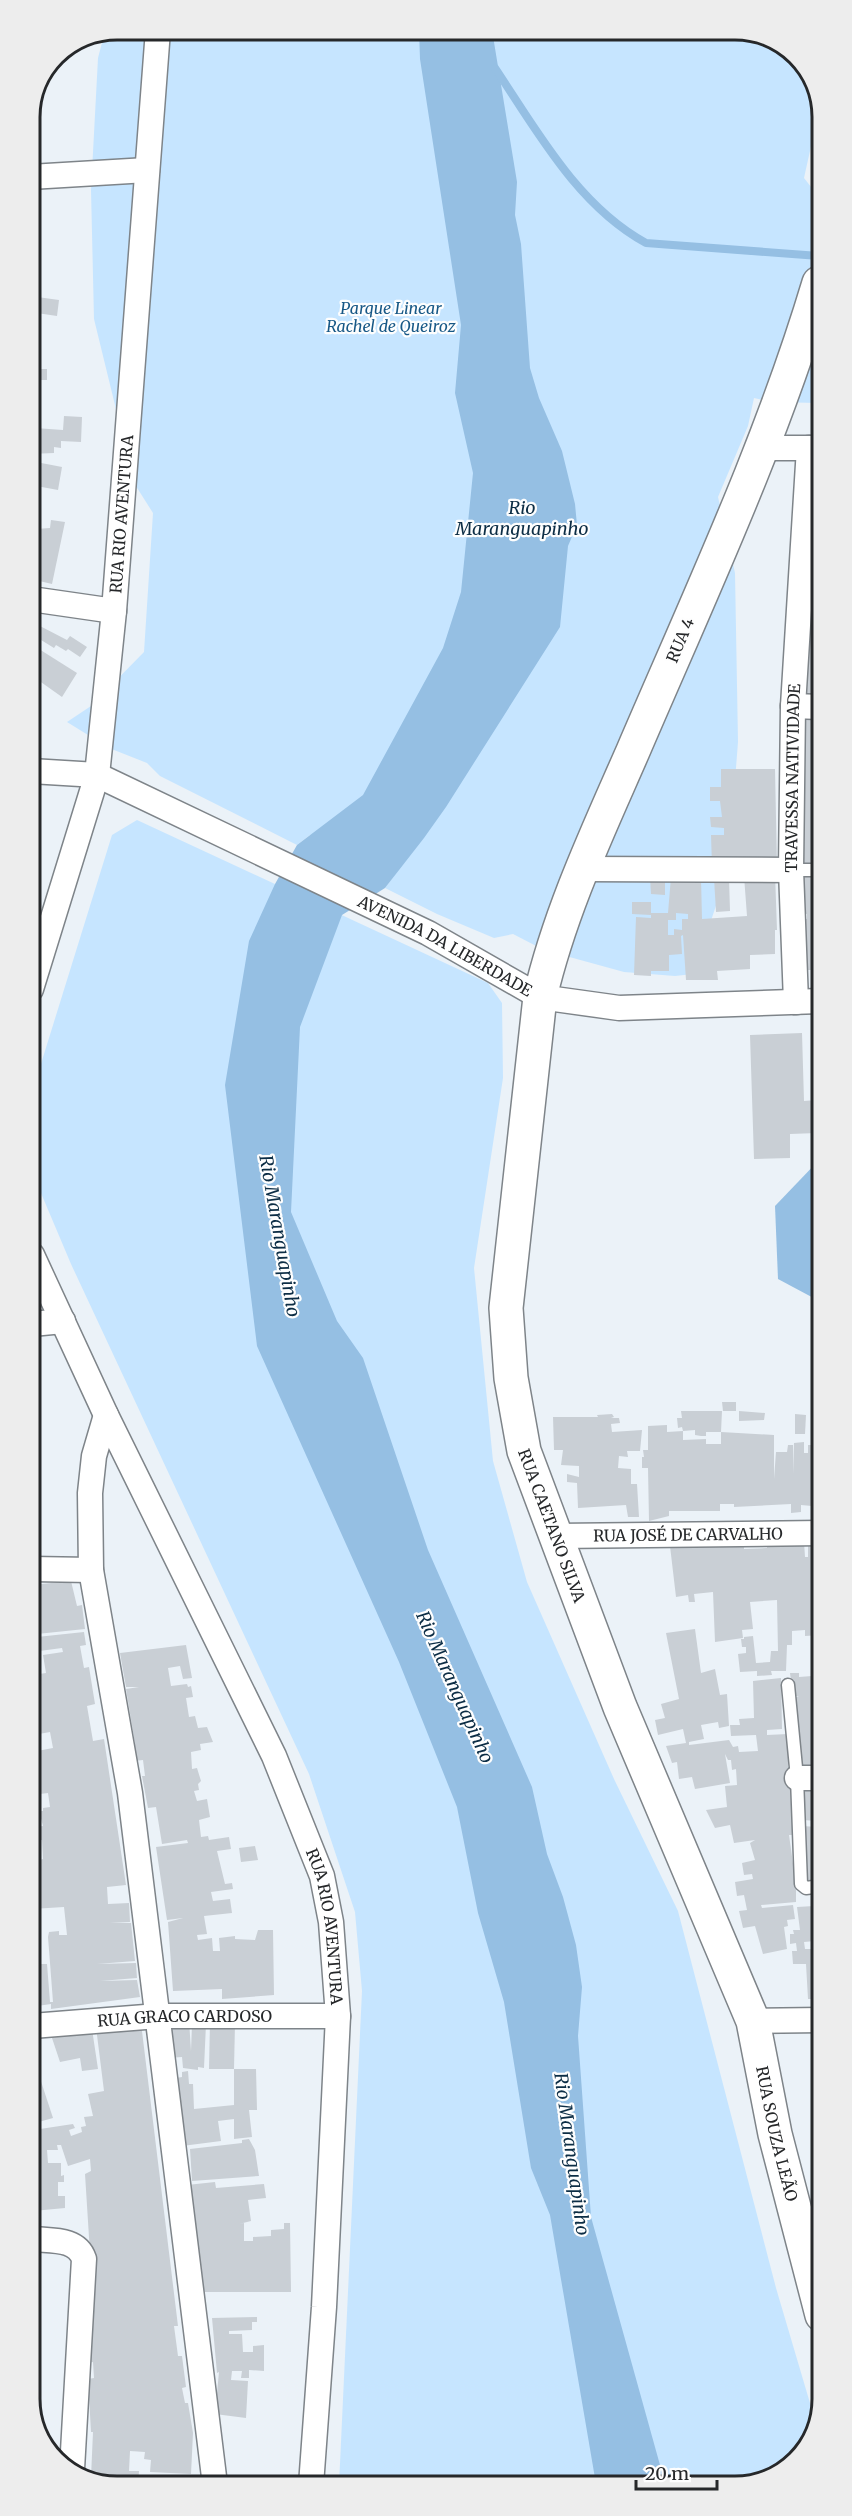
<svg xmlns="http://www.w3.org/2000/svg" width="852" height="2516" viewBox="0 0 852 2516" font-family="Merriweather,serif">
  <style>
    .green { fill: #c6e5ff }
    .water { fill: #95bfe3 }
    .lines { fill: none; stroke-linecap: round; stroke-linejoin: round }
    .stream { stroke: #95bfe3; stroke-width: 8 }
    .building { fill: #c9cfd5; fill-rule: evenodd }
    .lane-casing { stroke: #7e8489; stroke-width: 15 }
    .street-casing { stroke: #7e8489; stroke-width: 27 }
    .secondary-casing { stroke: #7e8489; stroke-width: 36 }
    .lane { stroke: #fff; stroke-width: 12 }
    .street { stroke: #fff; stroke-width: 24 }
    .secondary { stroke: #fff; stroke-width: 33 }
    .labels { text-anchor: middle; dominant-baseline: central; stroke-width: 4.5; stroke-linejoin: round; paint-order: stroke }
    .park-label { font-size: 16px; font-style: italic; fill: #175886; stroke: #fefefe }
    .street-label { font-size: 16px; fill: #26282a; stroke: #fefefe }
    .water-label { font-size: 18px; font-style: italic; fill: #0c2d45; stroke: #fefefe }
    .rim { fill: none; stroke: #26282a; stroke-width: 3 }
  </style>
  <rect width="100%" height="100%" fill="#ebf2f8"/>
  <g class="green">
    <path d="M118 30H740L792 52 819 95V110L804 178 819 197V403L771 402 754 398 748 426 718 497 735 573 738 742 728 870 693 974 675 976 624 972 544 950 513 934 494 938 437 914 385 888 394 876 310 835 297 845 160 776 147 763 109 748 67 722 91 706 144 652 153 513 134 483 94 319 91 190 98 58 104 35Z"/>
    <path d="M137 820 488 983 502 1003 503 1078 474 1268 493 1461 527 1582 614 1779 678 1911 776 2288 815 2420 804 2452 757 2483 339 2485 362 1991 355 1912 309 1774 71 1264 38 1186 31 1139V1096L112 835Z"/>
  </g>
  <g class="water">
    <path d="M419 30H492L517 182 515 215 521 244 530 368 539 398 562 451 575 504 577 525 568 546 560 627 446 807 424 838 385 888 342 915 300 1027 291 1212 337 1321 363 1358 428 1550 532 1787 547 1854 563 1897 576 1945 582 1987 578 2036 591 2217 665 2483 596 2484 550 2215 531 2168 504 2002 478 1913 457 1807 399 1662 257 1346 225 1085 249 941 275 884 297 845 363 795 443 648 461 592 473 473 455 393 461 325 420 59Z"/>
    <path d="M820 1159 821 1302 778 1279 775 1206Z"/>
  </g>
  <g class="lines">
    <path class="stream" d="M495 68C537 131 578 206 646 243L819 256"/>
  </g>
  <g class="building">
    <path d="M30 296 59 300 57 316 30 312Z"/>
    <rect x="30" y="369" width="17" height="11"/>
    <path d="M64 416 82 417 81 442 61 441V448L54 447V453L31 454V433L34 434 35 428 63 430Z"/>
    <path d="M31 461 62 467 58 490 31 485Z"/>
    <path d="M811 477H820V699H805Z"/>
    <path d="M31 509 39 511 36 529 50 528 51 520 65 522 52 584 31 579Z"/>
    <path d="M38 625 67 640 70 636 87 647 80 657 68 649 66 651 56 645 54 648 33 635Z"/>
    <path d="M31 644 77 673 62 697 31 675Z"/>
    <path d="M801 716H820V864L797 863Z"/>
    <path d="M721 769H775L777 866H712L711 835H724V828L711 827 710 817H722L720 801H710V787H721Z"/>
    <path d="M775 873 777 930H775V954L750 955V969L717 971 718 980H686L683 935 681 936 682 954 669 955V971H651V976L634 975 636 917 651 918V915L632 914V902H651V913H668L671 877 701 878 702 919 747 916 744 876ZM676 913 688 914V919H682V930L674 929V935H668V920H676Z"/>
    <path d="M798 874H820V970H799L798 919H807V914L799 913Z"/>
    <path d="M650 877H665V895L651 894Z"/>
    <path d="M714 878H729L730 911 716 912Z"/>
    <path d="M802 1033 804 1101 817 1100V1133L790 1134V1158L754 1159 750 1035Z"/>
    <path d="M722 1402H736V1411H723Z"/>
    <path d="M681 1411H722L721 1432H706V1436H701L695 1435V1430L683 1431 682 1427 678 1428 677 1418H682Z"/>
    <path d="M739 1411 765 1413 764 1420 739 1421Z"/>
    <path d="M612 1414 614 1417 611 1418H619L620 1423 611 1424 612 1432 642 1430 640 1451H627L628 1457 619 1456 618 1468 631 1469V1484H637L639 1517H628L626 1505 578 1508 577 1483 567 1482V1474L579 1477V1466L561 1465 563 1450H554L553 1417H598L597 1415Z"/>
    <path d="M795 1414 806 1415 805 1434H795Z"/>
    <path d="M816 1415 821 1416V1513H812V1506L801 1505V1512L791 1513V1504L734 1507V1504H720V1511H669V1516L649 1521 648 1468H642V1457H644L643 1450H648V1426L667 1425V1432L683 1431V1440L706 1439V1444H721V1432L774 1435V1479L776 1452H787L788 1445H793V1474L794 1443 804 1442V1453H808V1445H815Z"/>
    <path d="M821 1538V1635L805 1636V1630L792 1631V1645H787L786 1671H771L772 1675 757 1676V1671L740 1672 738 1654 746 1653V1647H742L741 1639H744V1637L753 1636 756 1663 770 1662 771 1651H778L777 1600 750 1602 753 1629 742 1630 743 1638 715 1642 713 1592 694 1594 695 1602H689L688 1595 676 1597 670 1546 744 1544V1549L767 1548V1541H776V1546H792V1543L804 1542 805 1557H808V1544Z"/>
    <path d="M71 1581 77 1606 82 1605 85 1629 37 1634V1637L84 1632 86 1645 80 1646 84 1668 89 1667 95 1704 87 1706 93 1741 104 1739 126 1885 107 1887 108 1904 129 1903 130 1922 110 1923H131L135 1961 97 1964 136 1963 137 1978 100 1981 137 1980 140 1997 51 2009V2004L37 2006 34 1964H47L50 2002H53L48 1937 49 1932 59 1931V1935H67L64 1907 32 1909V1866L39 1865V1860L43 1859 42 1840 32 1841V1827L43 1826 39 1811H43V1808L50 1807 48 1793 40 1794 38 1785 32 1786V1752L53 1748 50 1732 39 1734 37 1715H32V1675L46 1673 43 1655 63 1652 62 1648 32 1652V1610H39V1607H36L37 1598H33L32 1585Z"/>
    <path d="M695 1629 701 1673 715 1669 720 1695 727 1694 729 1726 719 1728 718 1722 701 1725 704 1739 689 1742V1745L729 1740 733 1747 738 1746 739 1752 758 1751 756 1735 731 1736 730 1725H740L739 1719 754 1718 753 1681 781 1678 782 1729 767 1730V1735L788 1734V1767H794L797 1813 791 1815 794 1835H789L796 1885V1902L761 1905 762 1908 793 1905 795 1919 787 1920 788 1926 784 1927 787 1949 763 1954 755 1926 743 1928 739 1911 747 1910 744 1895 737 1896 735 1882 753 1879 752 1874 744 1875 742 1863 755 1860 750 1843 755 1840 734 1843 730 1825 715 1828 706 1810 727 1807 725 1786 737 1785 736 1769 732 1770 731 1760H728L725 1754 730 1783 695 1789 692 1777 679 1779 677 1762 672 1763 666 1746 686 1743 683 1729 658 1735 655 1720 665 1718 661 1704 679 1699 666 1633Z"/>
    <path d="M186 1645 192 1678 183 1679 180 1666 168 1668 171 1686 187 1684 188 1687 191 1686 193 1697 186 1698 189 1717 195 1716 198 1728 207 1727 213 1742 200 1744 201 1750 191 1752 192 1769 197 1768 201 1781 198 1784 199 1790 194 1791 197 1801 207 1799 210 1817 199 1820 201 1837 208 1836 209 1840 229 1837 231 1849 217 1851 225 1884 232 1883 233 1889 211 1892 213 1901 230 1899 232 1913 204 1916 207 1934 197 1935 198 1940 212 1938 213 1951H220L219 1938 235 1936V1939L255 1940 258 1930H273L274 1995 222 1999V1989L173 1991 168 1922 183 1918 167 1920 156 1847 188 1843 187 1840 162 1844 156 1807 148 1808 142 1776H145L143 1760 134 1761 132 1744H135L126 1689 139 1687H126L120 1653Z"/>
    <path d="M790 1673H799V1677L812 1676 813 1681H818V1673H821V1758H818L819 1769 801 1770 796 1707V1697H799L793 1695Z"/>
    <path d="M821 1783 818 1821 802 1820 801 1785Z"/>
    <path d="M802 1826 818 1827 819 1881 804 1882Z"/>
    <path d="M255 1846 258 1860 241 1862 239 1848Z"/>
    <path d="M814 1906 815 1941 804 1942 805 1949H821V1999H808L806 1964H793L792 1951H797L796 1943 790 1944V1934H794L793 1930H800L797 1907Z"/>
    <path d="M815 1911H821V1936L816 1935Z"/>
    <path d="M189 2020 191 2051 192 2024H206L204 2068 198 2067V2070L183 2068 182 2057 168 2058 166 2021Z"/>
    <path d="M210 2022 235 2024 234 2069H209Z"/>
    <path d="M141 2023 178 2326H174L178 2356H182L186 2387 182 2388 185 2403H188L193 2433 191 2474 150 2472 151 2460 144 2459 145 2452 130 2451 129 2471H139L138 2486H112L91 2477 93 2432H91L88 2379 94 2378 93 2362 87 2363 90 2253 85 2174 91 2171 90 2159 68 2166 61 2145H57L58 2150H47L48 2163H61V2176L64 2175V2182H58V2196H65V2208L33 2211V2136H41L40 2129 73 2124 75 2128 69 2130 71 2136 82 2132 81 2127 86 2126 84 2117 93 2116 88 2094 104 2091 96 2027Z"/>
    <path d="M92 2029 98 2069 82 2071 80 2058 60 2062 51 2035Z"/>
    <path d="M33 2057 53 2118 35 2123 33 2113Z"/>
    <path d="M234 2069H256L257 2110H249L252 2137 234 2139V2119L218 2121 221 2141 182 2146 180 2132H184L181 2110 170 2079 182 2077V2072L188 2071 189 2084H193L194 2109 234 2105Z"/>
    <path d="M249 2139 255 2150 259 2176 192 2181 190 2149 242 2143V2140Z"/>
    <path d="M215 2182 216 2188 264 2184 266 2198 248 2200 251 2221 239 2224 244 2223V2241H253V2237L271 2236V2230L284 2229V2223H290L291 2292H200L187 2185Z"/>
    <path d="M257 2317V2322H252V2330L229 2331V2334H242L243 2352H253V2346L264 2345V2371L249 2370V2378H241L242 2371H232L231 2380 248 2381 246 2418 215 2414 219 2372 217 2373 212 2318Z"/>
  </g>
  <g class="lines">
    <g class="lane-casing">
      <g id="lane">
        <path d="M791 870H820"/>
        <path d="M788 1685 797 1778 801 1884 806 1888 821 1886"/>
      </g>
    </g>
    <g class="street-casing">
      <g id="street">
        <path d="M30 177 147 170"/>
        <path d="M762 448H820"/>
        <path d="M31 599 114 611"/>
        <path d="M793 706 820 707"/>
        <path id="s1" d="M31 771 97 775 428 933 540 997 619 1008 820 1001"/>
        <path d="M582 869 791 870"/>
        <path id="s2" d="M31 989 97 775 114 611 158 30"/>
        <path id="s3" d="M796 1002 791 870 793 706 809 448"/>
        <path id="s4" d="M32 1255 106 1415 274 1756 322 1876 331 1922 338 2016 324 2307 311 2485"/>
        <path d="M32 1324 63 1321"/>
        <path d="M106 1415 94 1456 90 1493 91 1570 130 1793 215 2485"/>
        <path id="s5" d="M556 1536 821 1533"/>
        <path d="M32 1569 91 1570"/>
        <path d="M797 1778H821"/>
        <path d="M753 2021 822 2020"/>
        <path id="s6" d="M32 2026 158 2016H338"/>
        <path d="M33 2239C52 2241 77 2238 84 2259L72 2469"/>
      </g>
    </g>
    <g class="secondary-casing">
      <g id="secondary">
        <path id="s7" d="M819 283C771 444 699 597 633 751 598 831 560 911 540 997L506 1308 511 1378 524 1451 620 1707 753 2021 775 2134 822 2315"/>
      </g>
    </g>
    <use href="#lane" class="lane"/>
    <use href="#street" class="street"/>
    <use href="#secondary" class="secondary"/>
  </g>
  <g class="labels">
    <g class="park-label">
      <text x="391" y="308">Parque Linear<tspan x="391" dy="18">Rachel de Queiroz</tspan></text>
    </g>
    <g class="street-label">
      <text stroke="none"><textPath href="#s2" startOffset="486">RUA RIO AVENTURA</textPath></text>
      <text transform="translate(680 640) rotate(-67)">RUA 4</text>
      <text stroke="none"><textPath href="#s3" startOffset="224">TRAVESSA NATIVIDADE</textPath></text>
      <text stroke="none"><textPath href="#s1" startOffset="454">AVENIDA DA LIBERDADE</textPath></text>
      <text stroke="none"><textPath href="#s7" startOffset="1304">RUA CAETANO SILVA</textPath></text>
      <text stroke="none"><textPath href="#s5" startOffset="132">RUA JOSÉ DE CARVALHO</textPath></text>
      <text stroke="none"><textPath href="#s4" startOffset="736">RUA RIO AVENTURA</textPath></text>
      <text stroke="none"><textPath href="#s6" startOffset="153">RUA GRACO CARDOSO</textPath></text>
      <text stroke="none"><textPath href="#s7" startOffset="1954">RUA SOUZA LEÃO</textPath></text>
    </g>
    <g class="water-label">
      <text x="522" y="507">Rio<tspan x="522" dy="21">Maranguapinho</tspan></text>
      <text transform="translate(280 1236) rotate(80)">Rio Maranguapinho</text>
      <text transform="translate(455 1687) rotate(66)">Rio Maranguapinho</text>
      <text transform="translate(572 2154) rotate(82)">Rio Maranguapinho</text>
    </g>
  </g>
  <path d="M0 0H852V2516H0ZM117 40H735A77 77 0 0 1 812 117V2399A77 77 0 0 1 735 2476H117A77 77 0 0 1 40 2399V117A77 77 0 0 1 117 40Z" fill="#ededed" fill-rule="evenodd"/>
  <path class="rim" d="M117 40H735A77 77 0 0 1 812 117V2399A77 77 0 0 1 735 2476H117A77 77 0 0 1 40 2399V117A77 77 0 0 1 117 40Z"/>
  <path d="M636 2480v9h81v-9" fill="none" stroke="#26282a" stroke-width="3"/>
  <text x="645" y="2480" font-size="18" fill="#26282a" stroke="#fefefe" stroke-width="4.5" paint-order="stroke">20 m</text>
</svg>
